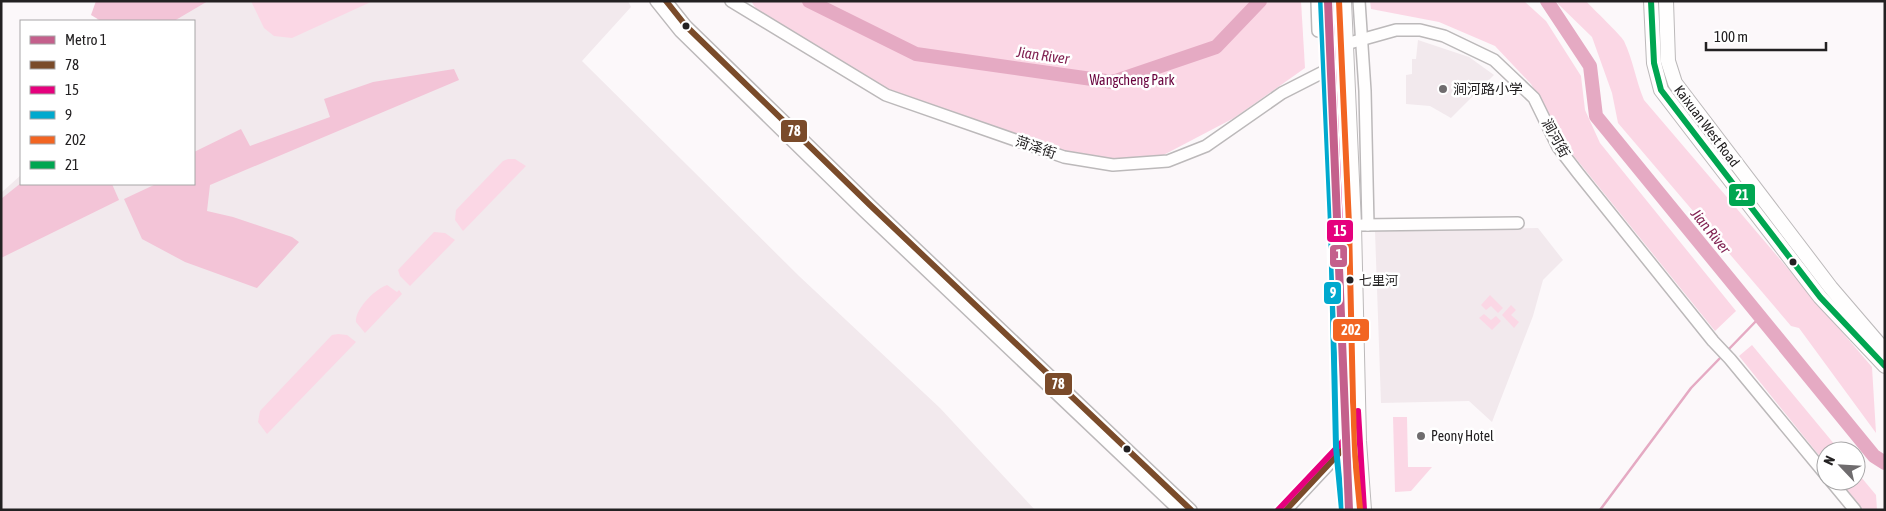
<svg xmlns="http://www.w3.org/2000/svg" width="1886" height="511" viewBox="0 0 1886 511" font-family="'Asap Condensed','Noto Sans SC',sans-serif">
  <style>
    .built { fill: #f2e9ed }
    .green { fill: #fbd7e5 }
    .forest { fill: #f3c4d7 }
    .lines { fill: none; stroke-linecap: round; stroke-linejoin: round }
    .stream { stroke: #e5aac3; stroke-width: 2.5 }
    .river { stroke: #e5aac3; stroke-width: 14 }
    .minor-casing { stroke: #bcb9ba; stroke-width: 14 }
    .major-casing { stroke: #bcb9ba; stroke-width: 16 }
    .minor { stroke: #fffefe; stroke-width: 11 }
    .major { stroke: #fffefe; stroke-width: 14 }
    .bus-1-casing { stroke: #fff; stroke-width: 10 }
    .bus-2-casing { stroke: #fff; stroke-width: 10 }
    .bus-3-casing { stroke: #fff; stroke-width: 10 }
    .bus-4-casing { stroke: #fff; stroke-width: 10 }
    .bus-5-casing { stroke: #fff; stroke-width: 10 }
    .bus-1 { stroke: #7a4b2a; stroke-width: 6 }
    .bus-2 { stroke: #e5007d; stroke-width: 6 }
    .bus-3 { stroke: #00a9ce; stroke-width: 6 }
    .bus-4 { stroke: #f26522; stroke-width: 6 }
    .bus-5 { stroke: #00a651; stroke-width: 6 }
    .metro-1-casing { stroke: #fff; stroke-width: 11 }
    .metro-1 { stroke: #c4608c; stroke-width: 8 }
    .bus-dot { fill: #232122; stroke: #fff; stroke-width: 2 }
    .poi-dot { fill: #6f6c6e; stroke: #fff; stroke-width: 2 }
    .labels { text-anchor: middle; dominant-baseline: central; stroke-width: 5; stroke-linejoin: round; paint-order: stroke }
    .bus-label { font-size: 13px; fill: #232122; stroke: #fff; text-anchor: start }
    .park-label { font-size: 14px; fill: #69033e; stroke: #fff }
    .poi-label { font-size: 14px; fill: #232122; stroke: #fff; text-anchor: start }
    .street-label { font-size: 14px; fill: #232122; stroke: #fff }
    .water-label { font-size: 15px; font-style: italic; fill: #822353; stroke: #fff }
    .line-badge { stroke: #fff; stroke-width: 2 }
    .badge-label { font-size: 14px; text-anchor: middle; font-weight: bold; fill: #fff }
  </style>
  <rect width="100%" height="100%" fill="#fcf8fa"/>
  <g class="built">
    <path d="M100 1H628L631 7 582 61 799 276 940 408 1035 510H1V193L21 175V184H194V21H97Z"/>
    <path d="M1418 40 1469 57 1494 75 1451 118 1430 106 1406 104V75L1412 74V59H1416Z"/>
    <path d="M1538 228 1563 260 1543 280 1533 316 1492 422 1469 401 1381 403 1375 231Z"/>
  </g>
  <g class="green">
    <path d="M251 1H373L292 38 274 36 264 28Z"/>
    <path d="M751 1H1301L1305 68 1234 118 1154 160 1089 157 1039 149 844 75 770 30Z"/>
    <path d="M1370 1H1524L1546 21 1581 76 1585 110 1600 143 1736 311 1715 331 1565 145 1531 84 1495 46 1439 22 1371 9Z"/>
    <path d="M1555 1H1586C1593 9 1620 34 1624 41 1633 60 1636 81 1644 100L1872 367 1876 433 1799 328 1791 326 1618 123 1612 93 1592 37Z"/>
    <path d="M508 159H515L526 166 463 231 455 220 456 210 503 161Z"/>
    <path d="M434 232 445 233 455 240 410 286 400 276 398 270Z"/>
    <path d="M387 285 397 292 399 290 402 294 365 333 356 322C355 309 375 289 387 285Z"/>
    <path d="M1490 295 1503 308 1498 313 1491 306 1486 310 1481 305Z"/>
    <path d="M1511 305 1516 310 1511 315 1519 322 1514 328 1502 315Z"/>
    <path d="M1484 314 1491 320 1496 316 1501 321 1492 330 1479 318Z"/>
    <path d="M338 334 347 335 356 342 267 434 258 422 260 411 332 335Z"/>
    <path d="M1752 345 1840 451H1826V464L1739 356Z"/>
    <path d="M1393 417H1407L1408 467H1432L1411 491 1395 492Z"/>
    <path d="M1856 471 1876 495 1877 510H1863L1840 481H1856Z"/>
  </g>
  <g class="forest">
    <path d="M96 1H208L174 21H101L91 15Z"/>
    <path d="M454 69 459 80 210 185 207 211 233 217 292 237 299 242 257 288 185 262 142 239 124 199 156 184H194V152L241 129 250 146 330 117 324 99 373 82Z"/>
    <path d="M21 183 112 184 119 200 1 258V199Z"/>
  </g>
  <g class="lines">
    <g class="stream">
      <path d="M1727 351 1760 317"/>
      <path d="M1600 510 1691 388 1722 356"/>
    </g>
    <g class="river">
      <path d="M809 1 916 54 1113 82 1216 47 1260 1"/>
      <path d="M1547 1 1590 66 1596 116 1874 456 1885 463"/>
    </g>
    <g class="minor-casing">
      <g id="minor">
        <path d="M656 1 680 31 864 211 1179 510"/>
        <path d="M666 1 686 26 870 205 1191 510"/>
        <path d="M731 1 886 95 1064 157 1113 165 1168 161 1206 146 1282 93 1333 67 1339 66"/>
        <path d="M1317 1 1318 31"/>
        <path d="M1359 1 1365 91 1368 225"/>
        <path d="M1346 44 1396 30H1420L1444 36 1494 60 1534 98 1558 147 1578 173 1713 341 1730 359 1826 475"/>
        <path d="M1362 225 1518 223"/>
        <path d="M1831 481 1855 510"/>
        <path d="M1286 510 1345 447 1359 441"/>
      </g>
    </g>
    <g class="major-casing">
      <g id="major">
        <path d="M1330 1 1340 225 1345 447 1351 510"/>
        <path d="M1344 1 1354 225 1359 441 1364 510"/>
        <path d="M1651 1 1654 63 1661 90 1820 297 1885 366"/>
        <path d="M1666 1 1668 61 1675 83 1831 288 1885 351"/>
      </g>
    </g>
    <use href="#minor" class="minor"/>
    <use href="#major" class="major"/>
    <g class="bus-1-casing">
      <g id="bus-1">
        <path d="M666 1 686 26 870 205 1191 510"/>
        <path d="M1345 447 1351 510"/>
        <path d="M1286 510 1345 447"/>
      </g>
    </g>
    <g class="bus-2-casing">
      <g id="bus-2">
        <path d="M1358 411 1364 510"/>
        <path d="M1278 510 1345 439 1340 225 1330 1"/>
      </g>
    </g>
    <g class="bus-3-casing">
      <path id="bus-3" d="M1321 1 1331 225 1336 447 1342 510"/>
    </g>
    <g class="bus-4-casing">
      <path id="bus-4" d="M1339 1 1349 225 1354 446 1360 509"/>
    </g>
    <g class="bus-5-casing">
      <path id="bus-5" d="M1651 1 1654 63 1661 90 1820 297 1885 366"/>
    </g>
    <use href="#bus-1" class="bus-1"/>
    <use href="#bus-2" class="bus-2"/>
    <use href="#bus-3" class="bus-3"/>
    <use href="#bus-4" class="bus-4"/>
    <use href="#bus-5" class="bus-5"/>
    <g class="metro-1-casing">
      <path id="metro-1" d="M1328 1 1349 510"/>
    </g>
    <use href="#metro-1" class="metro-1"/>
  </g>
  <g class="bus-dot">
    <circle cx="686" cy="26" r="4.5"/>
    <circle cx="1793" cy="262" r="4.5"/>
    <circle cx="1350" cy="280" r="4.5"/>
    <circle cx="1127" cy="449" r="4.5"/>
  </g>
  <g class="poi-dot">
    <circle cx="1443" cy="89" r="5"/>
    <circle cx="1421" cy="436" r="5"/>
  </g>
  <g class="labels">
    <g class="bus-label">
      <text x="1359" y="280">七里河</text>
    </g>
    <g class="park-label">
      <text x="1132" y="80">Wangcheng Park</text>
    </g>
    <g class="poi-label">
      <text x="1453" y="89">涧河路小学</text>
      <text x="1431" y="436">Peony Hotel</text>
    </g>
    <g class="street-label">
      <text transform="translate(1707 126) rotate(53)">Kaixuan West Road</text>
      <text transform="translate(1556 138) rotate(61)">涧河街</text>
      <text transform="translate(1036 147) rotate(19)">菏泽街</text>
    </g>
    <g class="water-label">
      <text transform="translate(1043 55) rotate(8)">Jian River</text>
      <text transform="translate(1711 231) rotate(51)">Jian River</text>
    </g>
  </g>
  <g class="line-badge">
    <rect x="780" y="119" width="28" height="24" rx="5" fill="#7a4b2a"/>
    <rect x="1728" y="183" width="28" height="24" rx="5" fill="#00a651"/>
    <rect x="1326" y="219" width="28" height="24" rx="5" fill="#e5007d"/>
    <rect x="1329" y="244" width="19" height="24" rx="5" fill="#c4608c"/>
    <rect x="1323" y="281" width="19" height="24" rx="5" fill="#00a9ce"/>
    <rect x="1332" y="318" width="38" height="24" rx="5" fill="#f26522"/>
    <rect x="1044" y="372" width="29" height="24" rx="5" fill="#7a4b2a"/>
  </g>
  <g class="badge-label">
    <text x="794" y="136">78</text>
    <text x="1742" y="200">21</text>
    <text x="1340" y="236">15</text>
    <text x="1339" y="260">1</text>
    <text x="1333" y="298">9</text>
    <text x="1351" y="335">202</text>
    <text x="1058" y="389">78</text>
  </g>
  <rect width="1886" height="511" fill="none" stroke="#232122" stroke-width="5"/>
  <rect x="20" y="20" width="175" height="165" fill="#ffffff" stroke="#a7a6a7"/>
  <rect x="30" y="36" width="25" height="8" fill="#c4608c" stroke="#a7a6a7"/>
  <text x="65" y="45" font-size="15" fill="#232122">Metro 1</text>
  <rect x="30" y="61" width="25" height="8" fill="#7a4b2a" stroke="#a7a6a7"/>
  <text x="65" y="70" font-size="15" fill="#232122">78</text>
  <rect x="30" y="86" width="25" height="8" fill="#e5007d" stroke="#a7a6a7"/>
  <text x="65" y="95" font-size="15" fill="#232122">15</text>
  <rect x="30" y="111" width="25" height="8" fill="#00a9ce" stroke="#a7a6a7"/>
  <text x="65" y="120" font-size="15" fill="#232122">9</text>
  <rect x="30" y="136" width="25" height="8" fill="#f26522" stroke="#a7a6a7"/>
  <text x="65" y="145" font-size="15" fill="#232122">202</text>
  <rect x="30" y="161" width="25" height="8" fill="#00a651" stroke="#a7a6a7"/>
  <text x="65" y="170" font-size="15" fill="#232122">21</text>
  <g transform="translate(1841 466) rotate(295)"><circle r="24" fill="#ffffff" stroke="#a7a6a7"/>
  <path d="M0-4L9 19L0 12L-9 19Z" fill="#6f6c6e"/>
  <text y="-8" font-size="14" font-weight="bold" text-anchor="middle" fill="#232122">N</text>
  </g>
  <path d="M1706 42v8h120v-8" fill="none" stroke="#232122" stroke-width="2.5"/>
  <text x="1714" y="42" font-size="15" fill="#232122" stroke="#ffffff" stroke-width="4" paint-order="stroke">100 m</text>
</svg>
